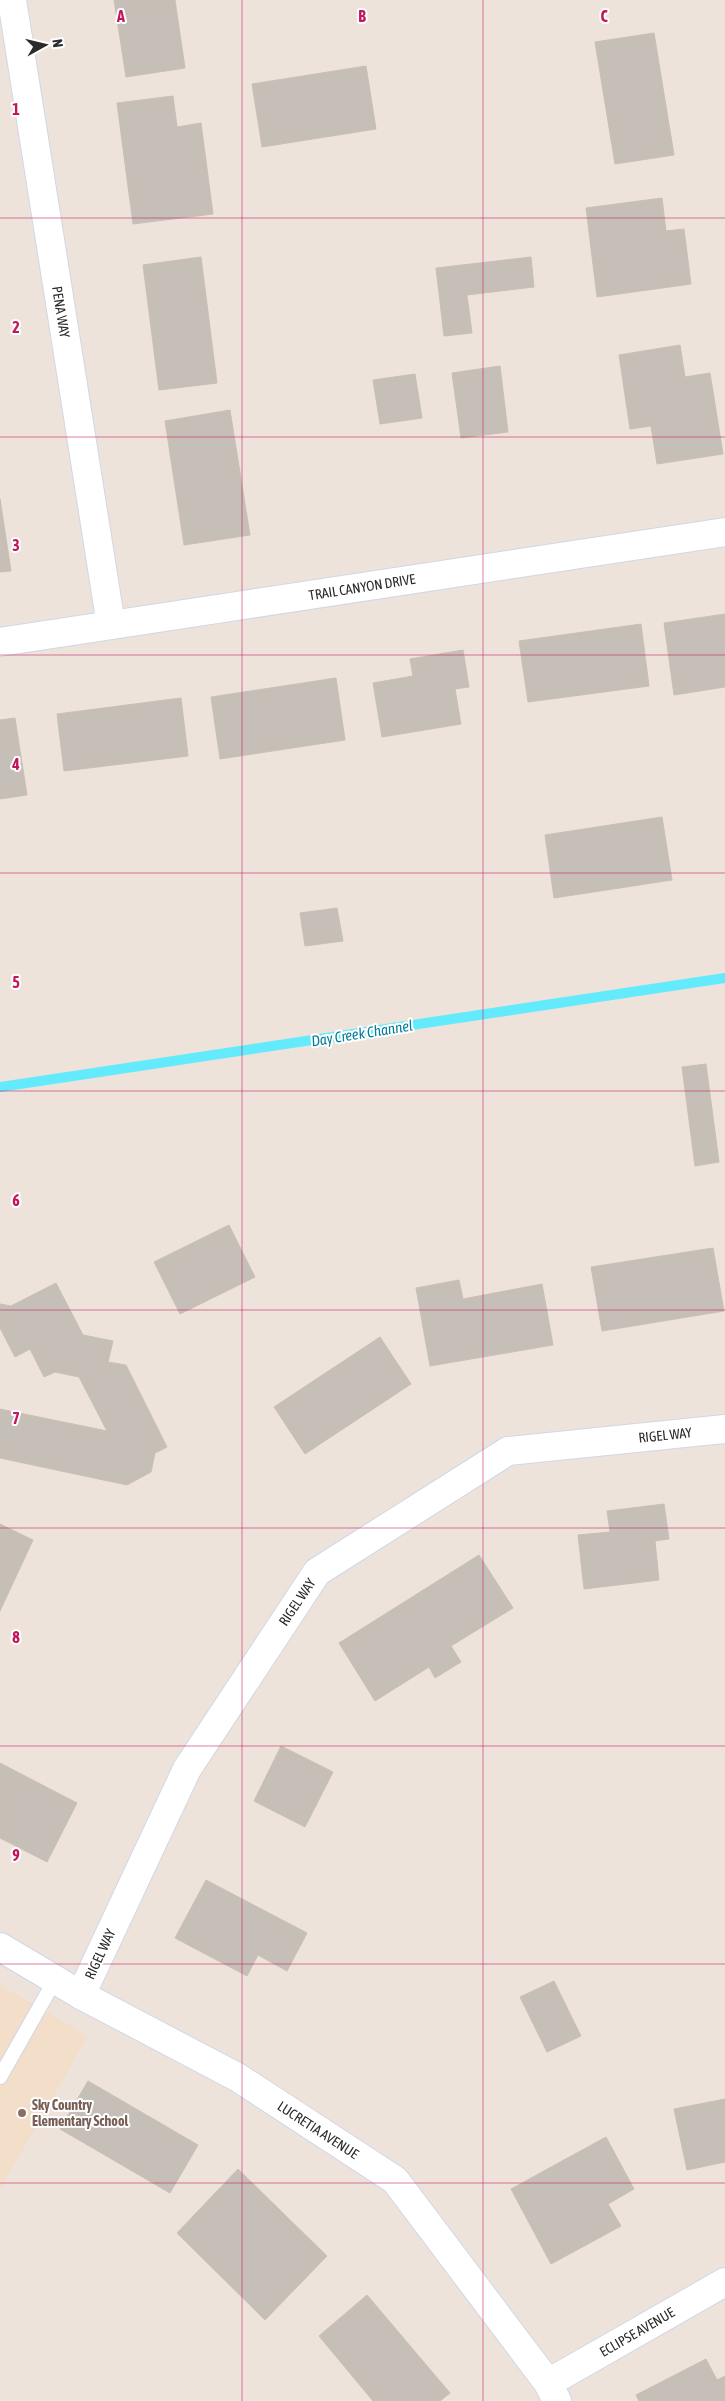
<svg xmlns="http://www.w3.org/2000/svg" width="725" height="2401" viewBox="0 0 725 2401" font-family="'Asap Condensed',sans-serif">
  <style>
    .education { fill: #f2dec9 }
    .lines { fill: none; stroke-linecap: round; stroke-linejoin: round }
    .stream { stroke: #63eafc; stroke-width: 10 }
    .building { fill: #c6bfb7; stroke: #cabfb5 }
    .lane-casing { stroke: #d0d7e5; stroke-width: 16 }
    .street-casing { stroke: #d0d7e5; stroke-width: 30 }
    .secondary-casing { stroke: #d0d7e5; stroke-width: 30 }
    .lane { stroke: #fff; stroke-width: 14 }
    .street { stroke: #fff; stroke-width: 28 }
    .secondary { stroke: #fff; stroke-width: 28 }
    .grid { fill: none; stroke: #c2185b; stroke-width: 1; stroke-opacity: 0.55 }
    .education-dot { fill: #8d6e63; stroke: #fff; stroke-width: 2 }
    .labels { text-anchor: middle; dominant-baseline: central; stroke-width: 4; stroke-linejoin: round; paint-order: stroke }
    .street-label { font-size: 14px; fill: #2b2b2b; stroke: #fff }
    .education-label { font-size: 14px; font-weight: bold; fill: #785e54; stroke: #fff; text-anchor: start }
    .water-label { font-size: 15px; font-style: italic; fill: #027d9b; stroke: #fff }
    .grid-label { font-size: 16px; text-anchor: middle; font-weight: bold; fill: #c2185b; stroke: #fff; stroke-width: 4; stroke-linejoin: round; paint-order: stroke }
  </style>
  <rect width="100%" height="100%" fill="#eee3db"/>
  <path class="education" d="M0 1985 88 2036 0 2189Z"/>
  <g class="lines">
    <path class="stream" d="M0 1087 725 978"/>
  </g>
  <g class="building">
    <path d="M114 0H175L185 68 126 77Z"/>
    <path d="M654 33 674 155 615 164 595 42Z"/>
    <path d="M366 66 376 129 262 147 252 84Z"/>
    <path d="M173 96 177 127 201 123 213 214 133 224 117 103Z"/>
    <path d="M662 198 666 231 684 229 691 284 597 297 586 208Z"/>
    <path d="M201 257 217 383 159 390 143 265Z"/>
    <path d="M531 257 534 287 467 295 472 333 444 336 436 268Z"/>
    <path d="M680 345 685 377 710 373 723 454 657 464 651 426 630 429 619 355Z"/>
    <path d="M500 366 508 432 461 438 452 373Z"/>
    <path d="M415 374 422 418 380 424 373 380Z"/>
    <path d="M230 410 250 535 184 545 165 421Z"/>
    <path d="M0 499 11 571 0 572Z"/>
    <path d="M725 614V687L674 695 664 623Z"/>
    <path d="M641 624 649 686 528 702 519 641Z"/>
    <path d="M463 650 469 687 455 689 461 724 382 737 373 683 413 676 410 659Z"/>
    <path d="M336 678 345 740 220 759 211 697Z"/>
    <path d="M181 698 188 756 64 771 57 714Z"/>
    <path d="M15 718 27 795 0 799V720Z"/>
    <path d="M662 817 672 880 554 898 545 835Z"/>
    <path d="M337 908 343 941 305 946 300 913Z"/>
    <path d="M706 1064 719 1162 695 1166 682 1067Z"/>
    <path d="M229 1225 255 1277 180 1314 154 1262Z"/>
    <path d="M713 1248 724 1311 602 1331 591 1267Z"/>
    <path d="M459 1280 463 1299 542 1284 553 1345 430 1366 416 1288Z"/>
    <path d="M56 1283 83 1335 113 1341 108 1362 126 1365 167 1447 155 1453 151 1472 127 1485 0 1458V1409L107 1431 79 1377 55 1372 44 1377 30 1349 15 1357 0 1328V1304L11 1306Z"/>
    <path d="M380 1337 411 1384 305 1454 274 1407Z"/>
    <path d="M664 1504 669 1539 655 1541 659 1580 584 1589 578 1535 610 1532 607 1511Z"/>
    <path d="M0 1524 33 1540 0 1611Z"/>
    <path d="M479 1555 513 1608 451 1646 461 1662 435 1678 429 1667 375 1701 339 1643Z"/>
    <path d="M281 1746 333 1772 305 1827 254 1801Z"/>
    <path d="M0 1763 77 1803 47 1862 0 1838Z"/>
    <path d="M206 1880 307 1933 287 1971 258 1955 247 1976 175 1938Z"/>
    <path d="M554 1981 581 2036 547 2052 520 1997Z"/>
    <path d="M88 2081 198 2145 170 2193 60 2129Z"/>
    <path d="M725 2099V2162L687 2170 674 2109Z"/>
    <path d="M606 2137 634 2189 608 2204 621 2226 551 2264 511 2189Z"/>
    <path d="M238 2169 327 2256 265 2320 177 2233Z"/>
    <path d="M367 2295 450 2393 440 2401H373L319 2336Z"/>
    <path d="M706 2359 717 2380 725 2376V2401H639L636 2395Z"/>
  </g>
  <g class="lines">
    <g class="lane-casing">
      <path id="lane" d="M0 2077 55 1980"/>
    </g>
    <g class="street-casing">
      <g id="street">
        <path d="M12 0 111 625"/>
        <path d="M0 1947 81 1995 237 2077 395 2180 548 2383 557 2401"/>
        <path d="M81 1995 187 1769 317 1572 508 1451 725 1429"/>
        <path d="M548 2383 725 2282"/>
      </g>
    </g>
    <g class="secondary-casing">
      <path id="secondary" d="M0 642 725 532"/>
    </g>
    <use href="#lane" class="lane"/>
    <use href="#street" class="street"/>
    <use href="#secondary" class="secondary"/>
  </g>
  <path class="grid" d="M242 0V2401M483 0V2401M0 218H725M0 437H725M0 655H725M0 873H725M0 1091H725M0 1310H725M0 1528H725M0 1746H725M0 1964H725M0 2183H725"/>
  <circle class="education-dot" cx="22" cy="2113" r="5"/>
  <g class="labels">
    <g class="street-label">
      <text transform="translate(61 312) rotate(81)">PENA WAY</text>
      <text transform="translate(362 587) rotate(-9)">TRAIL CANYON DRIVE</text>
      <text transform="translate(665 1435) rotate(-6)">RIGEL WAY</text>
      <text transform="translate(297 1602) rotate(-56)">RIGEL WAY</text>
      <text transform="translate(100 1954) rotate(-65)">RIGEL WAY</text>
      <text transform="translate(318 2130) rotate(33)">LUCRETIA AVENUE</text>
      <text transform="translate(637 2332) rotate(-30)">ECLIPSE AVENUE</text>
    </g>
    <g class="education-label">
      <text x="32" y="2105">Sky Country<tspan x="32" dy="16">Elementary School</tspan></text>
    </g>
    <g class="water-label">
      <text transform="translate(362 1033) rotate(-9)">Day Creek Channel</text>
    </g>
  </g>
  <g class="grid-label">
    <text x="121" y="22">A</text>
    <text x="362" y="22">B</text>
    <text x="604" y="22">C</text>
    <text x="16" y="115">1</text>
    <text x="16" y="333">2</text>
    <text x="16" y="551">3</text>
    <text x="16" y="770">4</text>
    <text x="16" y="988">5</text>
    <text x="16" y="1206">6</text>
    <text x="16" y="1424">7</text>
    <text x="16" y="1643">8</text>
    <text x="16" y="1861">9</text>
  </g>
  <g transform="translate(45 45) rotate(82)" stroke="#ffffff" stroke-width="4" paint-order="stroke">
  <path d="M0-4L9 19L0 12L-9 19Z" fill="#2b2b2b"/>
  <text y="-8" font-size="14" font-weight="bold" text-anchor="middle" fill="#2b2b2b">N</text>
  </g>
</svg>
